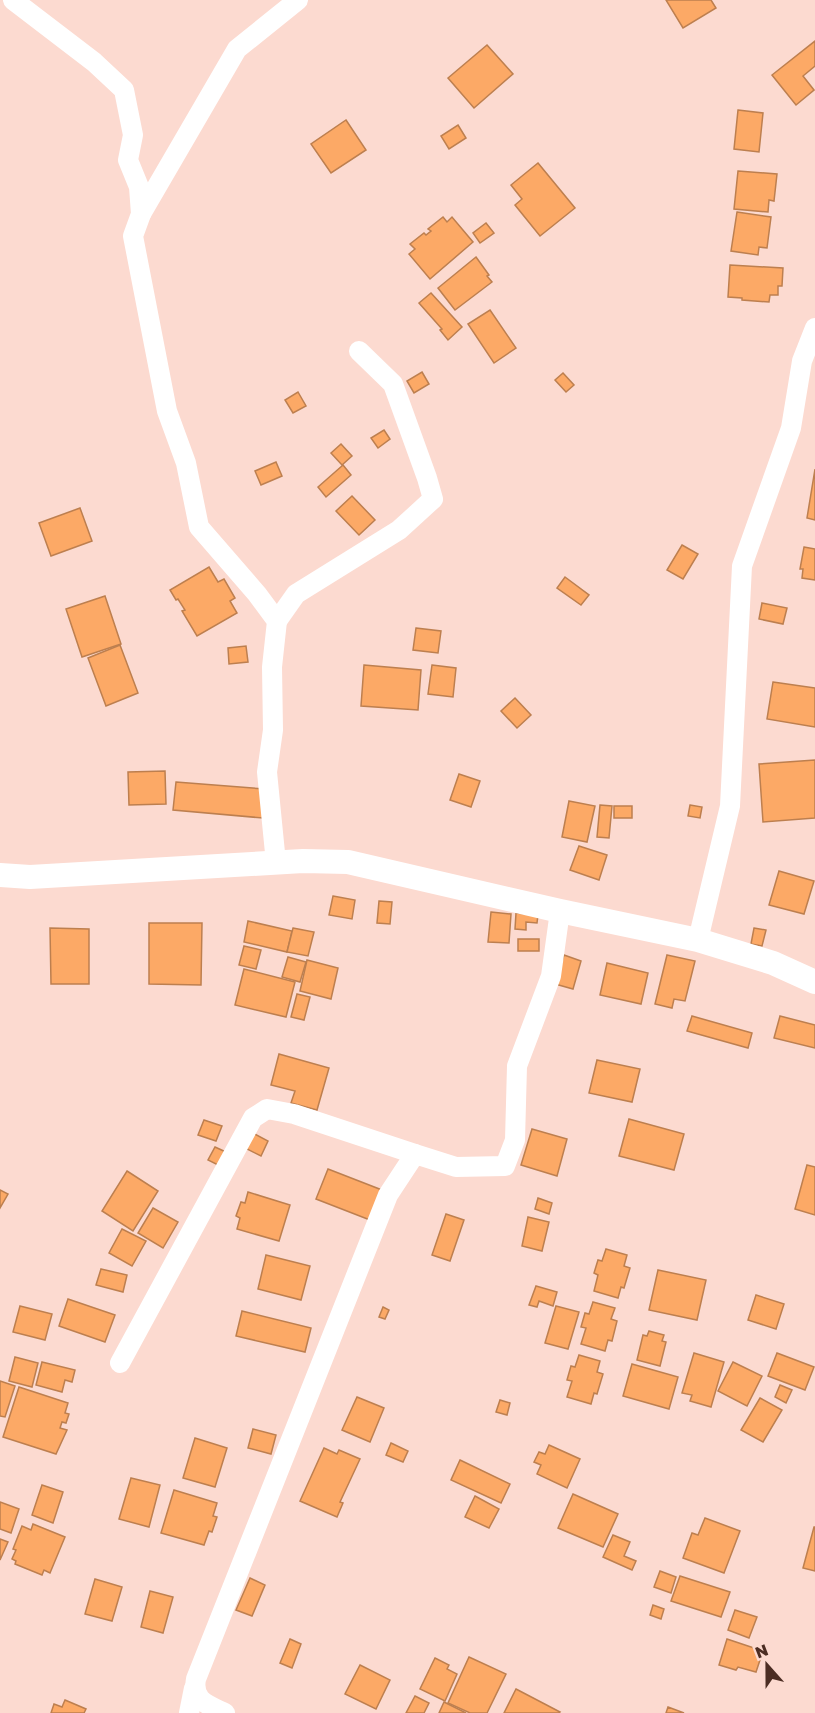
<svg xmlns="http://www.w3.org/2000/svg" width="815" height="1713" viewBox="0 0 815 1713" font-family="'Golos Text',sans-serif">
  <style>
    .building { fill: #fca966; stroke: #bd7f4f; stroke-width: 1.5 }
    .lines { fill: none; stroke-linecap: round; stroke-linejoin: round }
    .minor { stroke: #fff; stroke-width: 20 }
    .tertiary { stroke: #fff; stroke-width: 24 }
  </style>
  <rect width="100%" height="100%" fill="#fcdad0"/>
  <g class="building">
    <path d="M666 0H711L716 8 683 28Z"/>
    <path d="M815 41V66L803 76 814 90 796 105 772 75Z"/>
    <path d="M487 45 513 74 474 108 448 78Z"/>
    <path d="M738 110 763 113 759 152 734 149Z"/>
    <path d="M346 120 366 150 331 173 311 144Z"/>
    <path d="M458 125 466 138 449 149 441 136Z"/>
    <path d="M538 163 575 208 540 236 515 205 522 199 511 185Z"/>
    <path d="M738 171 777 174 774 201 769 200 768 212 734 209Z"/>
    <path d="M737 212 771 217 767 248 759 247 758 255 731 251Z"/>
    <path d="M443 217 447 222 452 217 473 242 430 279 409 254 415 249 410 244 424 233 426 235 431 231 428 229Z"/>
    <path d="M486 223 494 233 480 243 473 233Z"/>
    <path d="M476 257 489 275 487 276 492 282 455 310 438 288Z"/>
    <path d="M730 265 783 268 782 286H778V295H770L769 302 742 300V298L728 297Z"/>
    <path d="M431 293 462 327 448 340 440 330 442 329 419 303Z"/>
    <path d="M490 310 516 348 494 363 468 324Z"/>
    <path d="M422 372 429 384 414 393 407 381Z"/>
    <path d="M563 373 574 385 566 392 555 380Z"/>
    <path d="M298 392 306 406 293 413 285 400Z"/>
    <path d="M384 430 390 439 378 448 371 438Z"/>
    <path d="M341 444 352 456 342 465 331 453Z"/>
    <path d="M276 462 282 476 261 485 255 471Z"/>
    <path d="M343 465 351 475 326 497 318 487Z"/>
    <path d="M815 469V520L807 518Z"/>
    <path d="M352 496 375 520 359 535 336 511Z"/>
    <path d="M80 508 92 541 51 556 39 523Z"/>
    <path d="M682 545 698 554 683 579 667 570Z"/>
    <path d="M804 547 815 549V580L802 578 803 569H800Z"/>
    <path d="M209 567 218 582 224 579 235 598 230 601 237 613 197 636 182 611 185 610 178 599 176 600 170 590Z"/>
    <path d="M565 577 589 595 581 605 557 588Z"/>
    <path d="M105 596 121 644 82 657 66 609Z"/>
    <path d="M762 603 787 608 783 624 759 619Z"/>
    <path d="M416 628 441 631 438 653 413 650Z"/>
    <path d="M120 645 138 693 106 706 88 658Z"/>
    <path d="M246 646 248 662 229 664 228 648Z"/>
    <path d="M364 665 421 670 418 710 361 706Z"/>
    <path d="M432 665 456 668 453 697 428 694Z"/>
    <path d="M773 682 815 688V727L767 719Z"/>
    <path d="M515 698 531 715 517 728 501 711Z"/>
    <path d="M815 760V818L763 822 759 764Z"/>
    <path d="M165 771 166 804 129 805 128 772Z"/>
    <path d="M459 774 480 781 471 807 450 800Z"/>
    <path d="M176 782 265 789 263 818 173 810Z"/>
    <path d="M569 801 595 806 587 842 562 837Z"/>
    <path d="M600 805 612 806 609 838 597 837Z"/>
    <path d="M690 805 702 807 700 818 688 816Z"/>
    <rect x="614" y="806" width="18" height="12"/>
    <path d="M579 846 607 855 599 880 570 870Z"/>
    <path d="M779 871 814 881 804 914 769 905Z"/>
    <path d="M333 896 355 900 352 919 329 915Z"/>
    <path d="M379 901 392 902 390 924 377 923Z"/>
    <path d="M491 912 511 914 509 943 488 942Z"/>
    <path d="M516 913 538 915 537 923 526 922V930L515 929Z"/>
    <path d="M248 921 292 931 287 952 244 942Z"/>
    <path d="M149 923H202L201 985 149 984Z"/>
    <path d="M50 928 89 929V984H51Z"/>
    <path d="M293 928 314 932 308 956 287 952Z"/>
    <path d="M754 928 766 930 762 946 751 944Z"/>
    <rect x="518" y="939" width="21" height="12"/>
    <path d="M244 946 261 950 256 969 239 965Z"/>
    <path d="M564 955 581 961 573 989 555 984Z"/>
    <path d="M667 955 695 961 685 1001 674 999 672 1008 655 1004Z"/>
    <path d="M288 957 306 962 300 982 282 977Z"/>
    <path d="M307 960 338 968 331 999 300 991Z"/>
    <path d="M607 963 648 973 641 1004 600 995Z"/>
    <path d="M244 969 295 982 286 1017 235 1005Z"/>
    <path d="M297 994 310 997 304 1020 291 1017Z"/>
    <path d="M692 1016 752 1033 748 1048 687 1031Z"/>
    <path d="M780 1016 815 1025V1048L774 1038Z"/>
    <path d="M279 1054 329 1068 317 1110 291 1103 295 1091 271 1085Z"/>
    <path d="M597 1060 640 1069 632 1102 589 1093Z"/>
    <path d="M629 1119 684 1134 674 1170 619 1156Z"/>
    <path d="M204 1120 222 1126 216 1141 198 1135Z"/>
    <path d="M532 1129 567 1139 557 1176 521 1165Z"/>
    <path d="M251 1132 268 1141 261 1156 243 1147Z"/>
    <path d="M215 1147 228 1153 222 1167 208 1160Z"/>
    <path d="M807 1165 815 1167V1215L795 1209Z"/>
    <path d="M328 1169 382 1190 370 1220 316 1199Z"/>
    <path d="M127 1171 158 1191 133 1231 102 1211Z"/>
    <path d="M0 1190 8 1194 0 1208Z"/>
    <path d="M248 1192 290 1205 279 1241 237 1229 240 1218 236 1216 241 1202 245 1203Z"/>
    <path d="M538 1198 552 1203 549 1214 535 1209Z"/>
    <path d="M153 1208 178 1222 163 1248 138 1233Z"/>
    <path d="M446 1214 464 1220 450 1261 432 1255Z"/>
    <path d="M528 1217 549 1222 542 1251 522 1246Z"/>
    <path d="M122 1229 146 1241 132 1266 109 1253Z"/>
    <path d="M606 1249 627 1255 624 1266 630 1268 624 1288 621 1287 618 1298 594 1291 598 1275 594 1273 598 1260 602 1261Z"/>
    <path d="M266 1255 310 1266 301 1300 258 1289Z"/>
    <path d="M101 1269 127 1275 123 1292 96 1285Z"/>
    <path d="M658 1270 706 1280 697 1320 649 1310Z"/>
    <path d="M536 1286 557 1292 553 1306 539 1301 537 1307 529 1305Z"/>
    <path d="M756 1295 784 1304 776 1329 748 1320Z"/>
    <path d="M68 1299 115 1315 105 1342 59 1326Z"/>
    <path d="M593 1302 615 1308 611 1319 617 1321 612 1341 608 1340 605 1351 581 1344 586 1328 581 1327 585 1313 589 1314Z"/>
    <path d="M20 1306 52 1314 45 1340 13 1332Z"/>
    <path d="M556 1306 579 1312 568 1349 545 1343Z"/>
    <path d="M383 1307 389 1310 385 1319 379 1317Z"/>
    <path d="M242 1311 311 1328 305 1352 236 1336Z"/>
    <path d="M649 1331 664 1335 662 1341 666 1342 660 1366 637 1360 643 1335 647 1336Z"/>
    <path d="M694 1353 724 1362 711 1407 690 1401 692 1395 682 1393Z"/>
    <path d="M777 1353 814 1367 805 1390 768 1376Z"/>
    <path d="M579 1355 600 1361 597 1372 603 1374 597 1394 594 1393 591 1404 567 1397 572 1381 567 1380 571 1366 575 1367Z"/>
    <path d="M15 1357 38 1363 32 1387 9 1381Z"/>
    <path d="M42 1362 75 1370 72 1382 65 1380 62 1392 36 1385Z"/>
    <path d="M733 1362 762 1376 747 1406 718 1391Z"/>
    <path d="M632 1364 678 1377 669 1409 623 1396Z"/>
    <path d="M0 1381 15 1386 5 1417 0 1416Z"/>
    <path d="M780 1385 792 1390 786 1403 775 1397Z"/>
    <path d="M19 1387 68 1403 65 1413 69 1414 66 1423 62 1422 60 1428 67 1430 56 1454 3 1437Z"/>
    <path d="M357 1397 384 1408 370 1442 342 1430Z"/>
    <path d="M760 1398 782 1410 763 1442 741 1430Z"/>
    <path d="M500 1400 510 1403 507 1415 496 1412Z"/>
    <path d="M253 1429 276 1435 271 1454 248 1448Z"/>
    <path d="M195 1438 227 1448 215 1487 183 1478Z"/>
    <path d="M391 1443 408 1451 403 1462 386 1455Z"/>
    <path d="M549 1445 580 1459 567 1488 537 1474 541 1465 534 1462 539 1452 545 1454Z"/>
    <path d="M324 1448 337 1454 339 1450 360 1459 340 1502 343 1503 337 1517 300 1501Z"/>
    <path d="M460 1460 510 1484 501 1503 451 1480Z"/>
    <path d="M131 1478 160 1485 149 1527 119 1519Z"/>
    <path d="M42 1485 63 1492 53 1523 32 1515Z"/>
    <path d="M174 1490 217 1503 213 1516 217 1517 212 1532 209 1531 204 1545 161 1533Z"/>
    <path d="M573 1494 618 1514 603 1547 558 1528Z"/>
    <path d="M475 1496 499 1509 489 1528 465 1517Z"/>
    <path d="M0 1502 19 1509 11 1533 0 1529Z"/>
    <path d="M705 1518 740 1531 724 1573 683 1558 692 1533 698 1535Z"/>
    <path d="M33 1524 65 1537 50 1573 44 1570 42 1575 15 1564 16 1561 12 1559 16 1550 13 1549 22 1526 31 1530Z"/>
    <path d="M814 1527H815V1571L803 1568Z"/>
    <path d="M613 1535 630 1542 624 1556 636 1561 632 1570 603 1557Z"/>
    <path d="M0 1539 8 1542 0 1560Z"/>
    <path d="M660 1571 676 1577 671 1593 654 1587Z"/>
    <path d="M680 1576 730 1592 721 1617 671 1601Z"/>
    <path d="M250 1578 265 1585 252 1616 236 1610Z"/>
    <path d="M95 1579 122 1587 112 1621 85 1614Z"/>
    <path d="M150 1591 173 1597 163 1633 141 1627Z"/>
    <path d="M653 1605 664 1609 661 1619 650 1615Z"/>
    <path d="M735 1610 757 1617 749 1638 728 1630Z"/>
    <path d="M290 1639 301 1644 292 1668 280 1663Z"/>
    <path d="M727 1639 763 1651 756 1672 738 1667 736 1670 719 1665Z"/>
    <path d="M469 1657 506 1674 487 1713H470L448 1703Z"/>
    <path d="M435 1658 449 1665 447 1669 457 1674 445 1701 420 1689Z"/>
    <path d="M360 1665 390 1680 376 1709 345 1694Z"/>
    <path d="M516 1689 560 1712 559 1713H504Z"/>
    <path d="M415 1696 429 1703 424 1713H406Z"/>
    <path d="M65 1700 86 1709 84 1713H51L54 1704 62 1707Z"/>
    <path d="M444 1702 466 1713H439Z"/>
    <path d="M668 1707 684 1713H666Z"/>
  </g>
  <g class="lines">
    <g class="minor">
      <path d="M13 0 94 62 124 90 133 135 128 160 139 187 141 214 133 236 167 411 186 463 199 527 257 594 277 621 272 667 273 730 267 772 276 863"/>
      <path d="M141 214 237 49 298 0"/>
      <path d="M277 621 296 594 399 530 433 499 427 478 393 384 359 351"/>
      <path d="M698 940 730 806 742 566 791 428 802 361 815 328"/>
      <path d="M120 1363 253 1118 267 1109 294 1114 415 1154"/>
      <path d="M189 1713 194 1688"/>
      <path d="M225 1713C208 1705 192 1701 196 1679L388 1195 415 1154 456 1167 505 1166 515 1140 517 1066 551 976 560 911"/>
    </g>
    <path class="tertiary" d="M0 875 30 877 303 861 348 862 560 911 698 940 773 963 815 982"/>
  </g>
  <g transform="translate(767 1665) rotate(339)" stroke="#fcdad0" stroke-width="4.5" paint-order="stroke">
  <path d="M0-4.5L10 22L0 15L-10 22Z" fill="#4c2d23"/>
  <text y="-9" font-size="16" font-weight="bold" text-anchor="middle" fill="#4c2d23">N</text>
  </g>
</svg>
